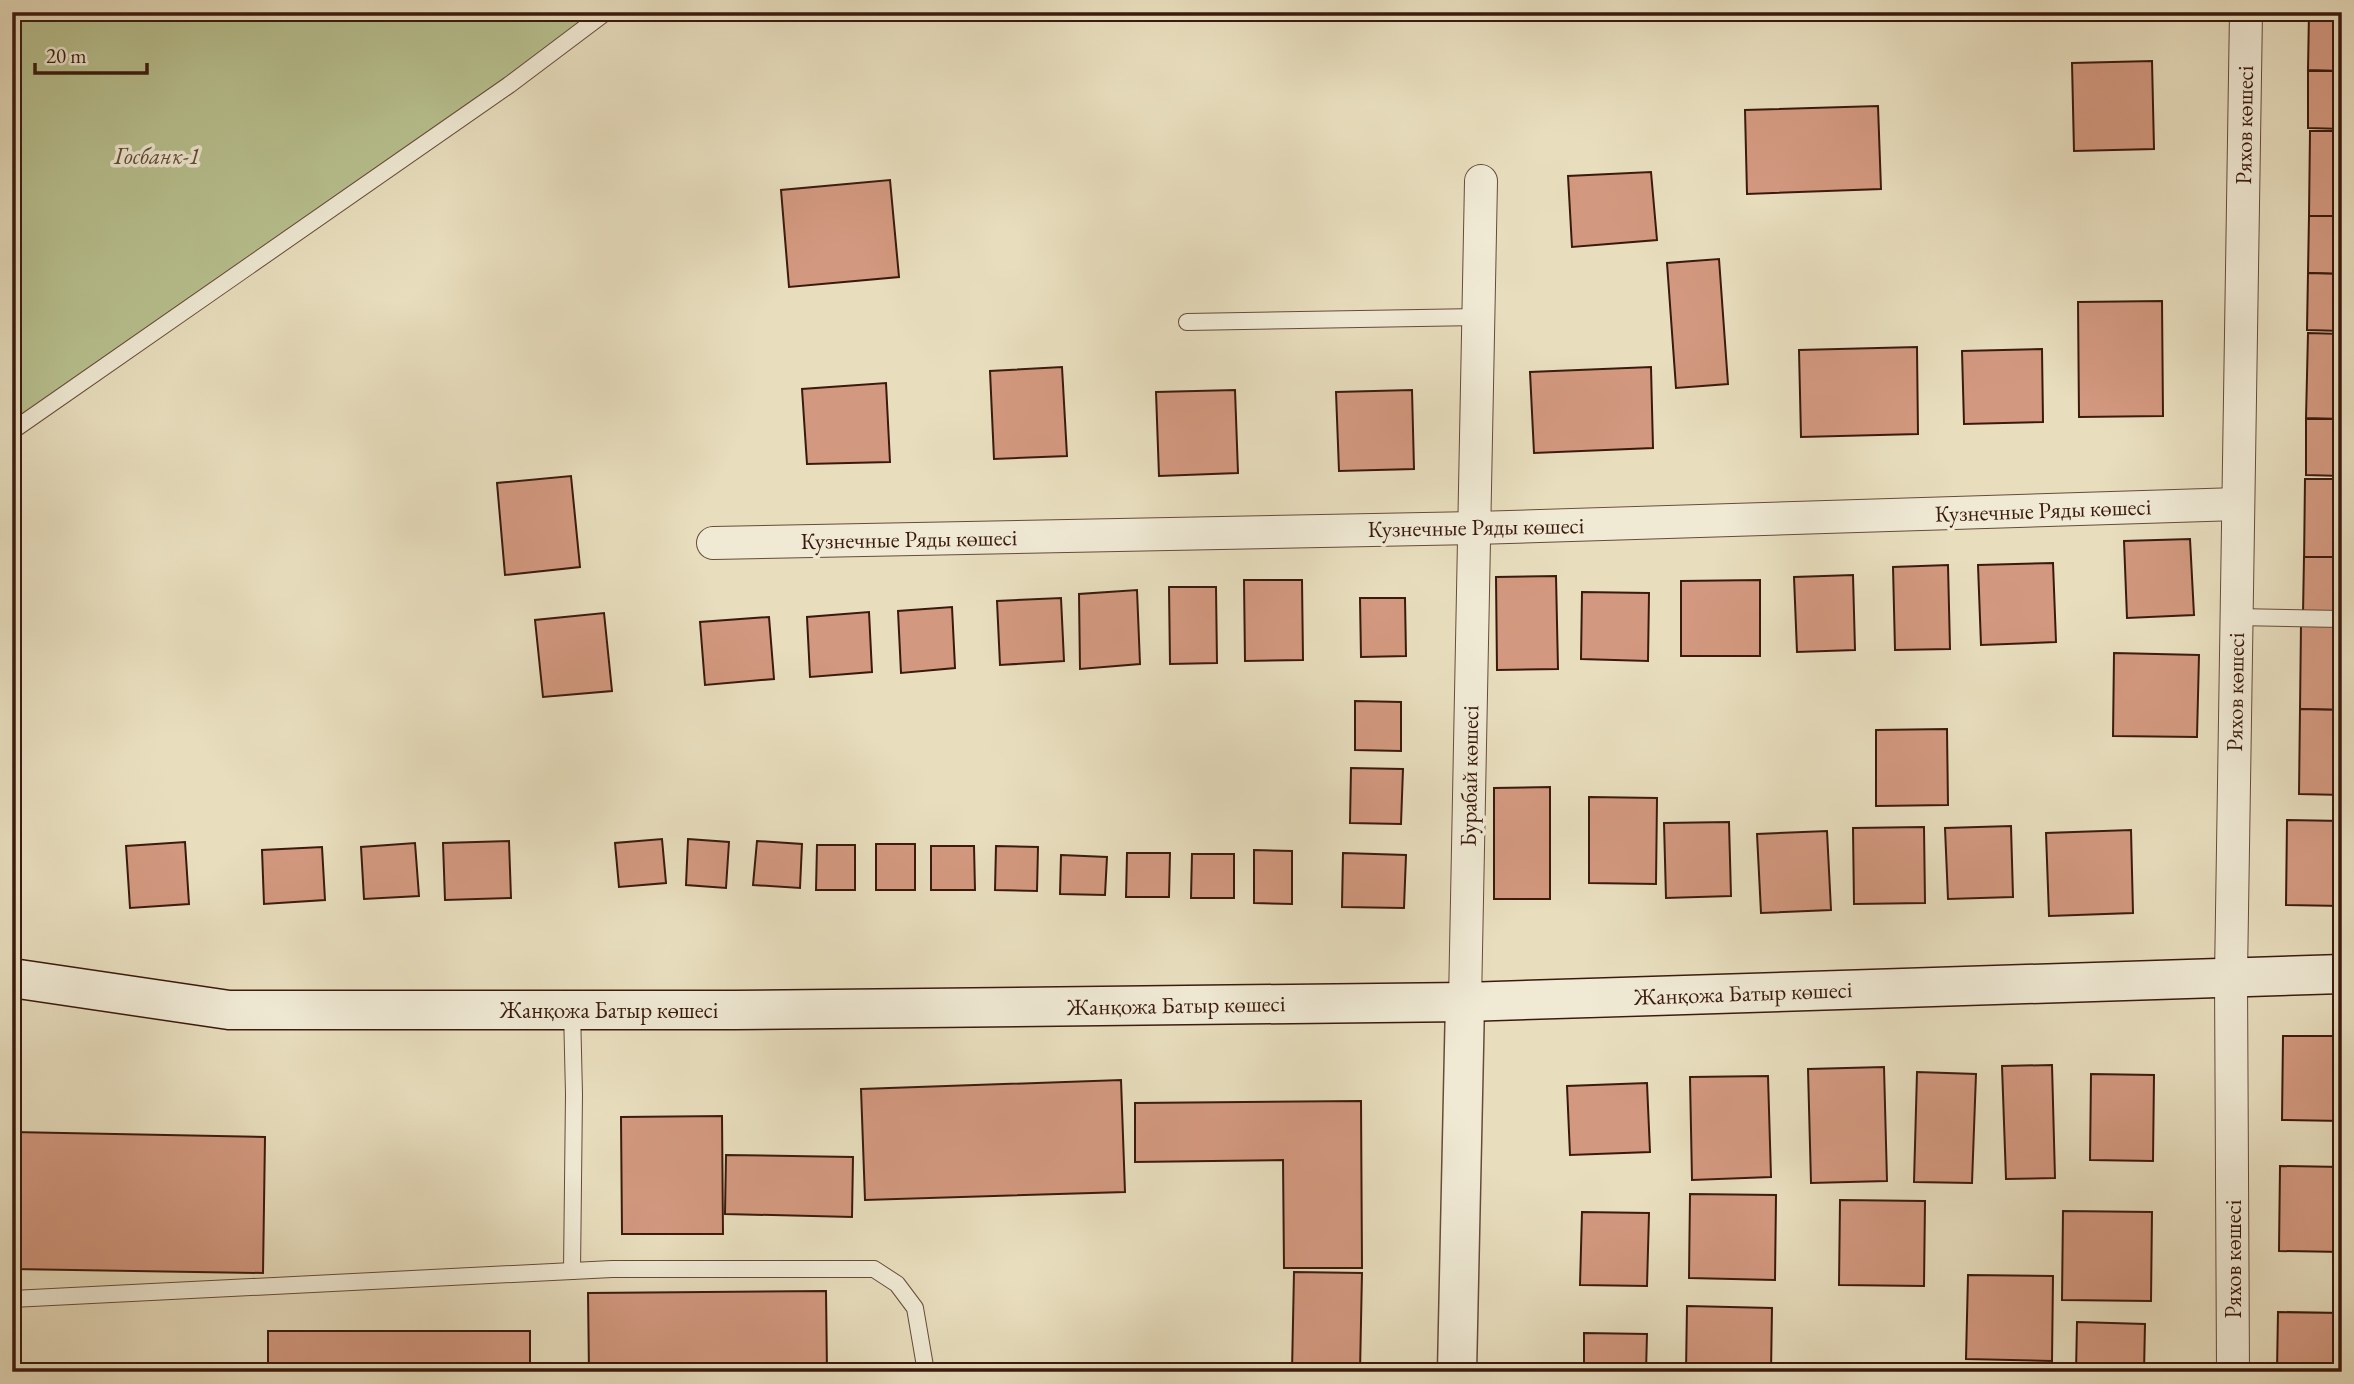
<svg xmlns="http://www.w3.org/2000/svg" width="2354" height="1384" viewBox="0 0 2354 1384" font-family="'EB Garamond',serif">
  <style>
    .green { fill: #b8c190; stroke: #7a6e4e; stroke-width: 2 }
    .building { fill: #d39980; stroke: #3b1a0d; stroke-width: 2 }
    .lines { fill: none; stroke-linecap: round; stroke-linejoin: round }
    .service-casing { stroke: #664b39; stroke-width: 18 }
    .minor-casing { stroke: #664b39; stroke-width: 34 }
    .tertiary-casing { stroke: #664b39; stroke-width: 41 }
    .secondary-casing { stroke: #3b1a0d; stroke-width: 41 }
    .service { stroke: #f0ead5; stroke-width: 16 }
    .minor { stroke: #f0ead5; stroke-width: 32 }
    .tertiary { stroke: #f0ead5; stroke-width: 38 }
    .secondary { stroke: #f0ead5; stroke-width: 38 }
    .labels { text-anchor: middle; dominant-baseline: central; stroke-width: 7; stroke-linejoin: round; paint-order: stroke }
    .street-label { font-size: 23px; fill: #3b1a0d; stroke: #f0ead5 }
    .park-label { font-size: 23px; font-style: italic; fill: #604c34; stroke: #f0ead5 }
  </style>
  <rect width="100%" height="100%" fill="#e8debe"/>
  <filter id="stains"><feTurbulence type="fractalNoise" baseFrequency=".00286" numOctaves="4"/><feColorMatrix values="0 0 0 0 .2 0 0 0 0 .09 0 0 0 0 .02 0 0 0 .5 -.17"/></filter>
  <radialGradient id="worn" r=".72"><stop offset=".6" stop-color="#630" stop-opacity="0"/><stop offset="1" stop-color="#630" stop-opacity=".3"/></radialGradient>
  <path class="green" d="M12 12H606L12 431Z"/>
  <g class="building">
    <path d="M2309 12H2342V71L2308 70Z"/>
    <path d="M2152 61 2154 149 2074 151 2072 63Z"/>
    <path d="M2308 71H2342V129L2308 128Z"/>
    <path d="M1878 106 1881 189 1747 194 1745 110Z"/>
    <path d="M2310 131H2342V216H2309Z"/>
    <path d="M1651 172 1657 240 1572 247 1568 176Z"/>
    <path d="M890 180 899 277 789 287 781 190Z"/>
    <path d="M2309 216H2342V274L2308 273Z"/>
    <path d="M1719 259 1728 384 1676 388 1667 263Z"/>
    <path d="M2308 273 2342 274V331L2307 330Z"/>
    <path d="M2162 301 2163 416 2079 417 2078 302Z"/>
    <path d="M2308 333 2342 334V419L2306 418Z"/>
    <path d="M1917 347 1918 434 1801 437 1799 350Z"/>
    <path d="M2042 349 2043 422 1964 424 1962 351Z"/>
    <path d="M1062 367 1067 456 994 459 990 371Z"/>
    <path d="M1651 367 1653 448 1534 453 1530 372Z"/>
    <path d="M886 383 890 462 807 464 802 389Z"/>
    <path d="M1235 390 1238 473 1159 476 1156 392Z"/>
    <path d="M1412 390 1414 469 1339 471 1336 392Z"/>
    <path d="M2306 419H2342V476L2306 475Z"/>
    <path d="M571 476 580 567 505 575 497 483Z"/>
    <path d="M2305 479H2342V564H2304Z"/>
    <path d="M2190 539 2194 615 2127 618 2124 541Z"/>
    <path d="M2304 557H2342V615L2303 614Z"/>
    <path d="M2053 563 2056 642 1981 645 1978 565Z"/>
    <path d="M1948 565 1950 649 1895 650 1893 567Z"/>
    <path d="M1853 575 1855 650 1797 652 1794 577Z"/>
    <path d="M1556 576 1558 669 1497 670 1496 577Z"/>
    <path d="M1244 580H1302L1303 660 1245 661Z"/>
    <path d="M1760 580V656H1681V581Z"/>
    <path d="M1169 587H1216L1217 663 1170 664Z"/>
    <path d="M1137 590 1140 664 1080 669 1079 594Z"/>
    <path d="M1582 592 1649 593 1648 661 1581 659Z"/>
    <path d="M1061 598 1064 661 1000 665 997 601Z"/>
    <path d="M1360 598H1405L1406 656 1361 657Z"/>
    <path d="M952 607 955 668 901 673 898 611Z"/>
    <path d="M869 612 872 672 810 677 807 617Z"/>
    <path d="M604 613 612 691 543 697 535 620Z"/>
    <path d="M769 617 774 679 705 685 700 622Z"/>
    <path d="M2301 624 2342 625V710L2300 709Z"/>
    <path d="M2114 653 2199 655 2197 737 2113 736Z"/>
    <path d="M1355 701 1401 702V751L1355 750Z"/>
    <path d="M2300 709 2342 710V795L2299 794Z"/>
    <path d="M1947 729 1948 805 1876 806V730Z"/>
    <path d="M1351 768 1403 769 1401 824 1350 823Z"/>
    <path d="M1550 787V899H1494V788Z"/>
    <path d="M1589 797 1657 798 1656 884 1589 883Z"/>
    <path d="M2287 820 2342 821V906L2286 905Z"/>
    <path d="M1729 822 1731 896 1666 898 1664 823Z"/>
    <path d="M2011 826 2013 897 1948 899 1945 828Z"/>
    <path d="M1924 827 1925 903 1854 904 1853 828Z"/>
    <path d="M2131 830 2133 913 2049 916 2046 833Z"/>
    <path d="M1827 831 1831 910 1761 913 1757 834Z"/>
    <path d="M662 839 666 883 619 887 615 843Z"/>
    <path d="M688 839 729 842 726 888 686 885Z"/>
    <path d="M509 841 511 898 445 900 443 843Z"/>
    <path d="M757 841 802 844 800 888 753 885Z"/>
    <path d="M185 842 189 904 130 908 126 846Z"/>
    <path d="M415 843 419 896 364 899 361 847Z"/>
    <rect x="876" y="844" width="39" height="46"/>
    <path d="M817 845H855V890H816Z"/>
    <path d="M931 846H974L975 890H931Z"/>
    <path d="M996 846 1038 847 1037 891 995 890Z"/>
    <path d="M322 847 325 900 264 904 262 850Z"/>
    <path d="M1254 850 1292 851V904L1254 903Z"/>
    <path d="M1127 853H1170L1169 897H1126Z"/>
    <path d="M1343 853 1406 855 1404 908 1342 907Z"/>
    <path d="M1192 854H1234V898H1191Z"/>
    <path d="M1061 855 1107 857 1105 895 1060 894Z"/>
    <path d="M2283 1036H2342V1121L2282 1120Z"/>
    <path d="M2052 1065 2055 1178 2006 1179 2002 1066Z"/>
    <path d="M1884 1067 1887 1181 1811 1183 1808 1069Z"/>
    <path d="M1917 1072 1976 1074 1972 1183 1914 1182Z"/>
    <path d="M2091 1074 2154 1075 2153 1161 2090 1160Z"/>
    <path d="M1768 1076 1771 1177 1692 1180 1690 1077Z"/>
    <path d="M1121 1080 1125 1192 865 1200 861 1089Z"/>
    <path d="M1647 1083 1650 1152 1570 1155 1567 1086Z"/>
    <path d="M1361 1101 1362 1268H1284L1283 1160 1135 1162V1103Z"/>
    <path d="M722 1116 723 1234H622L621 1117Z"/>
    <path d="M12 1132 265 1137 263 1273 12 1269Z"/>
    <path d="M726 1155 853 1157 852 1217 725 1214Z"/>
    <path d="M2280 1166 2342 1167V1252L2279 1251Z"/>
    <path d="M1690 1194 1776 1195 1775 1280 1689 1278Z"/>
    <path d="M1840 1200 1925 1201 1924 1286 1839 1285Z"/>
    <path d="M2063 1211 2152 1212 2151 1301 2062 1300Z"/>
    <path d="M1582 1212 1649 1213 1647 1286 1580 1285Z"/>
    <path d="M1294 1272 1362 1273 1360 1372H1292Z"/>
    <path d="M1968 1275 2053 1276 2052 1361 1966 1359Z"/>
    <path d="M826 1291 827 1372H589L588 1293Z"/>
    <path d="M1687 1306 1772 1308 1771 1372H1686Z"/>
    <path d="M2278 1312 2342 1313V1372H2277Z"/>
    <path d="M2077 1322 2145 1324 2144 1372H2076Z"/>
    <rect x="268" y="1331" width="262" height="41"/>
    <path d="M1584 1333 1647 1334 1646 1372H1584Z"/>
  </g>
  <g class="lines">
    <g class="service-casing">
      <g id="service">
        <path d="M1187 322 1479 317"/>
        <path d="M12 431 509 85 606 12"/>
        <path d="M2236 617 2342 619"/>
        <path d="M572 1010 574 1094 572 1271"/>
        <path d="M12 1299 612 1269H874L897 1284 915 1308 926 1372"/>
      </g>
    </g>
    <g class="minor-casing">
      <g id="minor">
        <path d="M713 543 1475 528 2238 504"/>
        <path d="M1465 1002 1481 181"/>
        <path d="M2233 1372 2231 976 2246 12"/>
      </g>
    </g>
    <g class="tertiary-casing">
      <path id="tertiary" d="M1457 1372 1465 1002"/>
    </g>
    <g class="secondary-casing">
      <path id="secondary" d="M12 978 229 1010H734L1465 1002 2342 974"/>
    </g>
    <use href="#service" class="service"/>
    <use href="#minor" class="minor"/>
    <use href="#tertiary" class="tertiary"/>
    <use href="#secondary" class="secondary"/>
  </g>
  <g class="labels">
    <g class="street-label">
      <text transform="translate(2244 125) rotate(-89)">Ряхов көшесі</text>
      <text transform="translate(2043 510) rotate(-2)">Кузнечные Ряды көшесі</text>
      <text transform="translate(1476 527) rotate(-1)">Кузнечные Ряды көшесі</text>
      <text transform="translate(909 539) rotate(-1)">Кузнечные Ряды көшесі</text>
      <text transform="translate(2235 692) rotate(-89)">Ряхов көшесі</text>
      <text transform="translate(1469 776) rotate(-89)">Бурабай көшесі</text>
      <text transform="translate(1743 993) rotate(-2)">Жанқожа Батыр көшесі</text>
      <text transform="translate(1176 1005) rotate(-1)">Жанқожа Батыр көшесі</text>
      <text x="609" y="1010">Жанқожа Батыр көшесі</text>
      <text transform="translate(2233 1259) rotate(-90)">Ряхов көшесі</text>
    </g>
    <g class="park-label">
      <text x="157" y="156">Госбанк-1</text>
    </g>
  </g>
  <rect width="2354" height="1384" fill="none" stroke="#e8debe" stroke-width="42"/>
  <rect x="14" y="14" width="2326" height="1356" fill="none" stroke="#3b1a0d" stroke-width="3.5"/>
  <rect x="21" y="21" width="2312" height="1342" fill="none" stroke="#3b1a0d" stroke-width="2"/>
  <path d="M35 63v10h112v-10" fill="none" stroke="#3b1a0d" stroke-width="3.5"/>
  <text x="46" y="63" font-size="21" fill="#3b1a0d" stroke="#f0ead5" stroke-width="5" paint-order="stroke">20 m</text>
  <rect width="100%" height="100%" filter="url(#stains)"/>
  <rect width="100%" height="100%" fill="url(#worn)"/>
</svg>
